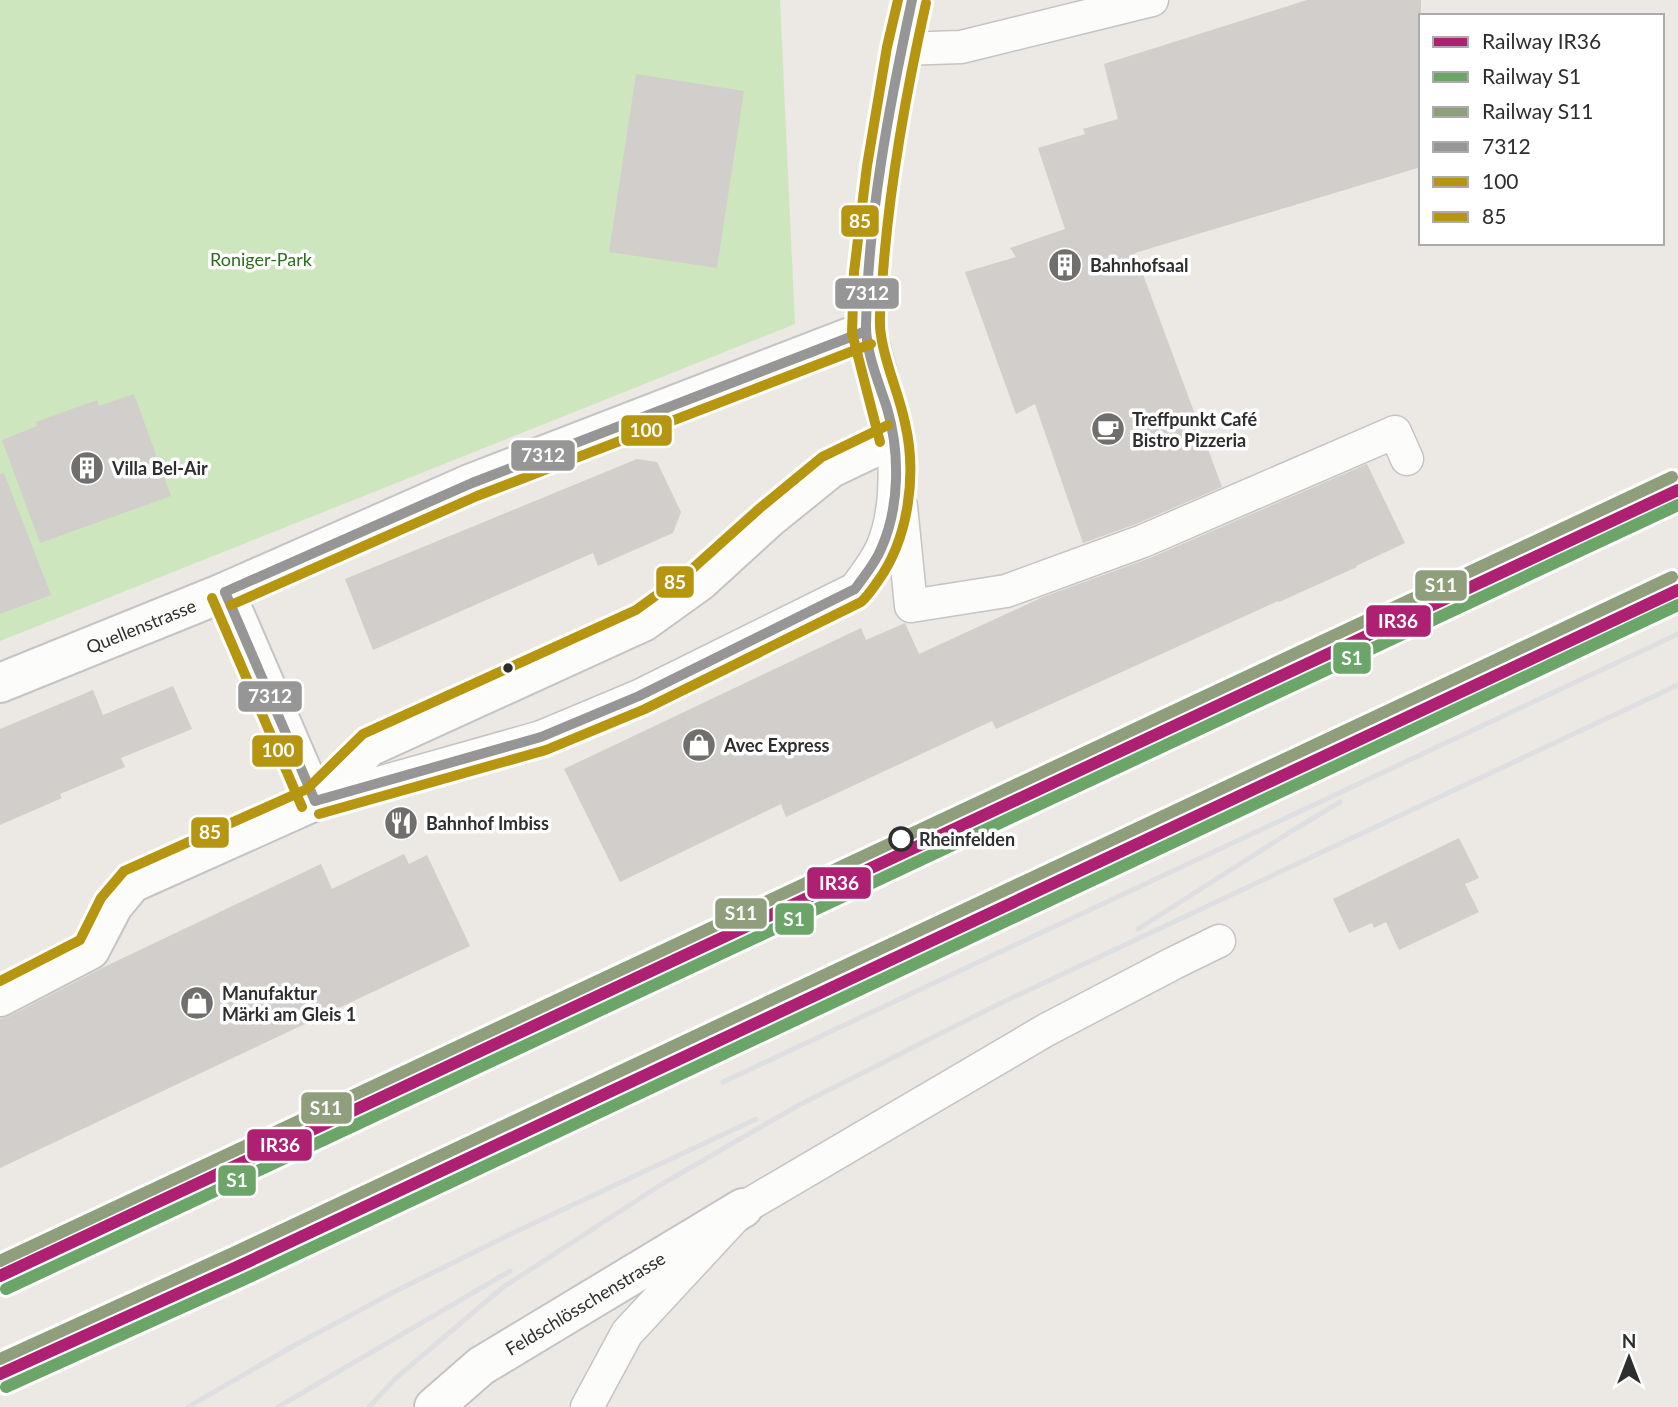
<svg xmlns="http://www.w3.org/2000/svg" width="1678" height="1407" viewBox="0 0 1678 1407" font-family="Lato,sans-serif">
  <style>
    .green { fill: #cee6be }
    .building { fill: #d1cecb }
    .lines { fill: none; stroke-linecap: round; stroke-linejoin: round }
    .service-casing { stroke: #c5c4c5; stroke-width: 35 }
    .minor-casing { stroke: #c5c4c5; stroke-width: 42 }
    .service { stroke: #fcfcfb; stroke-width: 32 }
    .minor { stroke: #fcfcfb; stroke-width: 38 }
    .rail { stroke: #dfdfe1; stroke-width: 5 }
    .bus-1-casing { stroke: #fff; stroke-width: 16 }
    .bus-2-casing { stroke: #fff; stroke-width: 16 }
    .bus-3-casing { stroke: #fff; stroke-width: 16 }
    .bus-1 { stroke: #969696; stroke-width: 10 }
    .bus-2 { stroke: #b69510; stroke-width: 10 }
    .bus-3 { stroke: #b69510; stroke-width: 10 }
    .rail-1-casing { stroke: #fff; stroke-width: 18 }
    .rail-2-casing { stroke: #fff; stroke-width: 18 }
    .rail-3-casing { stroke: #fff; stroke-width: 18 }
    .rail-1 { stroke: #ae2071; stroke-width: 12 }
    .rail-2 { stroke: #6ca568; stroke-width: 12 }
    .rail-3 { stroke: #8f9f7b; stroke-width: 12 }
    .bus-dot { fill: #2e2e2e; stroke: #fff; stroke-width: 2.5 }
    .stop-dot { fill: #fff; stroke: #2e2e2e; stroke-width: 3.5 }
    .labels { text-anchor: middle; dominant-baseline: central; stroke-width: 7; stroke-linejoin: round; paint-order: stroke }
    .park-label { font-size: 18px; fill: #2c6e1b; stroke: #fff }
    .poi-label { font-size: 18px; font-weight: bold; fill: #2e2e2e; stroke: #fff; text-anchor: start }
    .street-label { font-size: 18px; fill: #2e2e2e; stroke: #fff }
    .stop-label { font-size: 18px; font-weight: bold; fill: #2e2e2e; stroke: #fff; text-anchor: start }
    .line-badge { stroke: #fff; stroke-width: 2.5 }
    .badge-label { font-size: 19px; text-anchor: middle; font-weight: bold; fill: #fff }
  </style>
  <rect width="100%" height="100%" fill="#ece8e4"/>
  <path class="green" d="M0 0H780L795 324 0 641Z"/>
  <g class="building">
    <path d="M1307 0H1421V167L1135 253 1222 487 1136 524 1083 543 1035 404 1016 414 965 272 1016 257 1010 248 1065 229 1038 148 1085 134 1083 129 1118 119 1104 64Z"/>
    <path d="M636 74 744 91 717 268 609 252Z"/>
    <path d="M134 394 171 496 40 543 2 440 37 426 36 422 97 400 99 406Z"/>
    <path d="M637 459 657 462 681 512 673 533 598 566 593 553 373 650 345 579Z"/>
    <path d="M1367 464 1405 543 1356 566 1357 567 1279 602 1278 601 996 729 992 721 786 817 781 804 620 882 564 769 861 628 866 640 905 623 919 654 1043 597 1150 558Z"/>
    <path d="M4 473 51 595 0 614V474Z"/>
    <path d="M173 686 192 729 121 758 125 767 60 794 62 798 0 825V729L93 690 103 715Z"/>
    <path d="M1459 838 1479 878 1465 884 1479 912 1399 950 1386 922 1374 928 1372 923 1349 933 1333 899Z"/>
    <path d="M404 854 409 864 427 855 470 946 0 1168V1019L10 1016 102 968 321 864 332 889Z"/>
  </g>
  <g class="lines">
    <g class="service-casing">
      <g id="service">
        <path d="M901 49 961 47 1152 0"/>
        <path d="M901 506 911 606 1006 591 1143 541 1395 432 1407 459"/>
        <path d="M315 801 541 737 639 696 855 589C865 576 875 563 882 548 897 513 895 474 894 438"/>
        <path d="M587 1407 627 1333 743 1208 1046 1030 1174 963 1219 941"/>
      </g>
    </g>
    <g class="minor-casing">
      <g id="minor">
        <path d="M225 592 315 801"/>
        <path id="s1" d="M0 683 225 592 472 483 866 331"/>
        <path d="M0 997 90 950 113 906 132 883 315 801 369 747 643 622 700 581 769 518 831 468 894 438 866 331 868 272 881 168 901 49 912 0"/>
        <path id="s2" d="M434 1407 481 1366 743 1208"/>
      </g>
    </g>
    <use href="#service" class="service"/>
    <use href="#minor" class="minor"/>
    <g class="rail">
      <path d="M1138 929 1287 834 1340 802"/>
      <path d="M723 1082 1678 634"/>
      <path d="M188 1407 295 1345 394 1292 515 1232 756 1119"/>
      <path d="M278 1407 510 1271"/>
      <path d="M369 1407 396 1378 502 1288 662 1184 799 1105 1003 1002 1678 685"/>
    </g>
    <g class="bus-1-casing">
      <g id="bus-1">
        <path d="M225 592 472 483 866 331"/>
        <path d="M225 592 315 801"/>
        <path d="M315 801 541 737 639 696 855 589C864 576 875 564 881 549 900 507 900 452 887 408 879 383 866 353 866 326 868 216 889 107 912 0"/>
      </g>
    </g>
    <g class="bus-2-casing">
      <g id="bus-2">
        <path d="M212 598 302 807"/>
        <path d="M231 605 477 496 871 344"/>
        <path d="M319 814 546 750 645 709 861 602C868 596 873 588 878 581 909 538 917 474 905 423 899 393 885 365 881 335 878 320 881 303 882 287 888 191 905 97 926 3"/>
      </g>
    </g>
    <g class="bus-3-casing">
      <g id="bus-3">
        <path d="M880 442 852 333 854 272 867 166 887 47 898 0"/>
        <path d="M0 981 80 940 101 898 124 871 307 789 363 734 636 610 691 570 760 508 822 457 888 425"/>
      </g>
    </g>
    <use href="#bus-1" class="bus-1"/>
    <use href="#bus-2" class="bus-2"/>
    <use href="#bus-3" class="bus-3"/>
    <g class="rail-1-casing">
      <g id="rail-1">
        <path d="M0 1276 1678 490"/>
        <path d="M0 1374 239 1266 1678 590"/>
      </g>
    </g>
    <g class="rail-2-casing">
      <g id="rail-2">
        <path d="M6 1289 1678 505"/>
        <path d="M6 1387 245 1279 1678 605"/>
      </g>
    </g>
    <g class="rail-3-casing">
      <g id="rail-3">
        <path d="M0 1261 1672 477"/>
        <path d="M0 1359 233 1253 1672 577"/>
      </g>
    </g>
    <use href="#rail-1" class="rail-1"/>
    <use href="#rail-2" class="rail-2"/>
    <use href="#rail-3" class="rail-3"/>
  </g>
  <defs>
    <g id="building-disc" transform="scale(1.75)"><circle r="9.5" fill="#706f6e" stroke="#fff"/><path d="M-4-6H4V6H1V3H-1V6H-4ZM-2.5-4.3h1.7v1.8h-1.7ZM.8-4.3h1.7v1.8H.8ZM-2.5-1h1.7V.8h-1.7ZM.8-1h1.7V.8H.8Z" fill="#fff"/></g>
    <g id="cafe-disc" transform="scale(1.75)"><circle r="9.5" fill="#706f6e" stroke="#fff"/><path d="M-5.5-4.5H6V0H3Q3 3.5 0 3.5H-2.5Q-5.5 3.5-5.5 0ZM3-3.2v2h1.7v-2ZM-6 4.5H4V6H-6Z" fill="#fff"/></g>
    <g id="shop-disc" transform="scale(1.75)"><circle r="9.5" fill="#706f6e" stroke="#fff"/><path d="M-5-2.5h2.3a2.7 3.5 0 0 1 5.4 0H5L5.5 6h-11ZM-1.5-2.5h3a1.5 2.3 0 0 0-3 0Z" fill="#fff"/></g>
    <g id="restaurant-disc" transform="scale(1.75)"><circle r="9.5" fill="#706f6e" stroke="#fff"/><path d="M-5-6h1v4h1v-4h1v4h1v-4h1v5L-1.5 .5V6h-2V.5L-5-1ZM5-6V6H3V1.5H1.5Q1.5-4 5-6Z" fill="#fff"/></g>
  </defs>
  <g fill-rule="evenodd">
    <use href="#building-disc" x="1065" y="265"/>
    <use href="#cafe-disc" x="1108" y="429"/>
    <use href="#building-disc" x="87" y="468"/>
    <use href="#shop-disc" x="699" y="745"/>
    <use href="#restaurant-disc" x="401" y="823"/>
    <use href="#shop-disc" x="197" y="1003"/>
  </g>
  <circle class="bus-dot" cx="508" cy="668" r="6"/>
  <circle class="stop-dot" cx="901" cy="839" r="11"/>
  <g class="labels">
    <g class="park-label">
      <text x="261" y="259">Roniger-Park</text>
    </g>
    <g class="poi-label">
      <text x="1090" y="265">Bahnhofsaal</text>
      <text x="1132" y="419">Treffpunkt Café<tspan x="1132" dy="21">Bistro Pizzeria</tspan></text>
      <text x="112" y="468">Villa Bel-Air</text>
      <text x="724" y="745">Avec Express</text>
      <text x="426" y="823">Bahnhof Imbiss</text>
      <text x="222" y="993">Manufaktur<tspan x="222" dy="21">Märki am Gleis 1</tspan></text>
    </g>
    <g class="street-label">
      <text stroke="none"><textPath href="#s1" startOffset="152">Quellenstrasse</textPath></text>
      <text stroke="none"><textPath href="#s2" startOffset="184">Feldschlösschenstrasse</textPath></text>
    </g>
    <g class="stop-label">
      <text x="919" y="839">Rheinfelden</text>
    </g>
  </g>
  <g class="line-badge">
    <rect x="840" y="204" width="40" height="34" rx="7" fill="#b69510"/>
    <rect x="834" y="277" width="66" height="33" rx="7" fill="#969696"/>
    <rect x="620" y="414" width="53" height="33" rx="7" fill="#b69510"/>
    <rect x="510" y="439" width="66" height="33" rx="7" fill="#969696"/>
    <rect x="655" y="565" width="40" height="34" rx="7" fill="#b69510"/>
    <rect x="1414" y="569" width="54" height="33" rx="7" fill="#8f9f7b"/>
    <rect x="1365" y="604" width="67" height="34" rx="7" fill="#ae2071"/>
    <rect x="1332" y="641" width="40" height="34" rx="7" fill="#6ca568"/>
    <rect x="237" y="680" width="66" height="33" rx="7" fill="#969696"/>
    <rect x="251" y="734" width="53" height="34" rx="7" fill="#b69510"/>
    <rect x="190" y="816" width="40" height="33" rx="7" fill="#b69510"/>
    <rect x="806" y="866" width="66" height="34" rx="7" fill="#ae2071"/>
    <rect x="714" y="897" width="54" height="33" rx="7" fill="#8f9f7b"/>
    <rect x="774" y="902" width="41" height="34" rx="7" fill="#6ca568"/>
    <rect x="300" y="1091" width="53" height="34" rx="7" fill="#8f9f7b"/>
    <rect x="246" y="1128" width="67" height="34" rx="7" fill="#ae2071"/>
    <rect x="217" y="1164" width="40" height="33" rx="7" fill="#6ca568"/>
  </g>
  <g class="badge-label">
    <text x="860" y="228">85</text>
    <text x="867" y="300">7312</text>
    <text x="646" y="437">100</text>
    <text x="543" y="462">7312</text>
    <text x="675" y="589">85</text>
    <text x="1441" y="592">S11</text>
    <text x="1398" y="628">IR36</text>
    <text x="1352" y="665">S1</text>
    <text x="270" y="703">7312</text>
    <text x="278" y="757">100</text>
    <text x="210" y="839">85</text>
    <text x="839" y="890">IR36</text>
    <text x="741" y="920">S11</text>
    <text x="794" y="926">S1</text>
    <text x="326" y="1115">S11</text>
    <text x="280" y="1152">IR36</text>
    <text x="237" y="1187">S1</text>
  </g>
  <rect x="1419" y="14" width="245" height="231" fill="#ffffff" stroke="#ababab" stroke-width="2"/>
  <rect x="1433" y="37" width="35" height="10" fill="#ae2071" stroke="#ababab" stroke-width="2"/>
  <text x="1482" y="49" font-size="21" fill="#2e2e2e">Railway IR36</text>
  <rect x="1433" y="72" width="35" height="10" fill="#6ca568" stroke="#ababab" stroke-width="2"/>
  <text x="1482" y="84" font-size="21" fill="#2e2e2e">Railway S1</text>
  <rect x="1433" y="107" width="35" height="10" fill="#8f9f7b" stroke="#ababab" stroke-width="2"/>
  <text x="1482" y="119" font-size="21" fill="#2e2e2e">Railway S11</text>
  <rect x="1433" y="142" width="35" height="10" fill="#969696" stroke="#ababab" stroke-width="2"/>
  <text x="1482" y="154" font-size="21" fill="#2e2e2e">7312</text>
  <rect x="1433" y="177" width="35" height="10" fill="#b69510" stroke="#ababab" stroke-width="2"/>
  <text x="1482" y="189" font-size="21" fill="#2e2e2e">100</text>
  <rect x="1433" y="212" width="35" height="10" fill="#b69510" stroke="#ababab" stroke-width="2"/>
  <text x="1482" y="224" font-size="21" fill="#2e2e2e">85</text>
  <g transform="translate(1629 1358)" stroke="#ffffff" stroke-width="5" paint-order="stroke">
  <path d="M0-5L12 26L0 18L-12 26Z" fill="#2e2e2e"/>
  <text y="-10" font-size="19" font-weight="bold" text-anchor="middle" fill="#2e2e2e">N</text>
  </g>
</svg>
